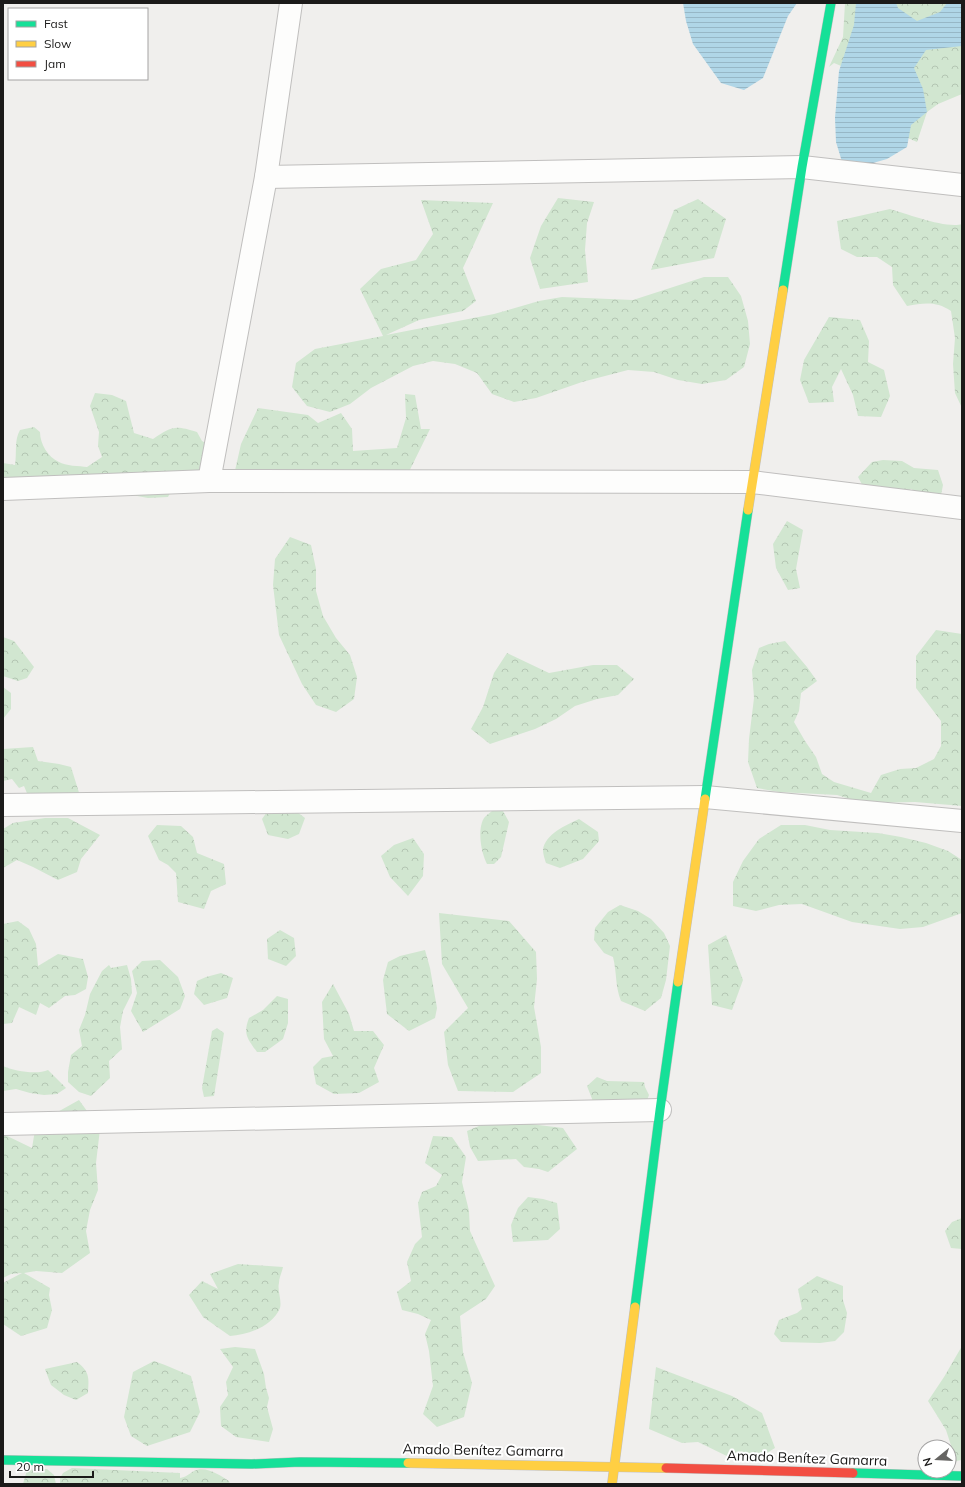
<svg xmlns="http://www.w3.org/2000/svg" width="965" height="1487" viewBox="0 0 965 1487" font-family="Mulish,sans-serif">
  <style>
    .forest { fill: url(#forest-crowns) }
    .water { fill: url(#water-rules) }
    .lines { fill: none; stroke-linecap: round; stroke-linejoin: round }
    .street-casing { stroke: #c0bfbe; stroke-width: 24 }
    .fast-casing { stroke: #c0bfbe; stroke-width: 10 }
    .slow-casing { stroke: #c0bfbe; stroke-width: 10 }
    .jam-casing { stroke: #c0bfbe; stroke-width: 10 }
    .street { stroke: #fdfdfc; stroke-width: 22 }
    .fast { stroke: #16e098; stroke-width: 9 }
    .slow { stroke: #ffcf43; stroke-width: 9 }
    .jam { stroke: #f24e42; stroke-width: 9 }
    .labels { text-anchor: middle; dominant-baseline: central; stroke-width: 4; stroke-linejoin: round; paint-order: stroke }
    .street-label { font-size: 14px; fill: #1b1a19; stroke: #fff }
  </style>
  <defs>
    <pattern id="forest-crowns" width="20" height="18" patternUnits="userSpaceOnUse"><rect width="20" height="18" fill="#d1e6d0"/><path d="M2 6a3 3 0 1 1 6 0M12 15a3 3 0 1 1 6 0" fill="none" stroke="#b3c5b2"/></pattern>
    <pattern id="water-rules" width="6" height="5" patternUnits="userSpaceOnUse"><rect width="6" height="5" fill="#b0d6e7"/><path d="M0 2.5h6" fill="none" stroke="#97b7c6"/></pattern>
  </defs>
  <rect width="100%" height="100%" fill="#f0efed"/>
  <g class="forest">
    <path d="M845 3H962V94L938 104 927 112 917 142 908 138 904 113 858 73 834 63 829 67 843 37Z"/>
    <path d="M558 198 594 202 587 223 585 250 588 282 540 289 530 258 541 226Z"/>
    <path d="M698 199 726 219 714 258 651 270 674 210Z"/>
    <path d="M421 200 493 203 463 268 476 301 463 311 419 320 386 335 494 314 539 301 562 297 633 300 704 277H728L741 296 748 321 750 344 744 367 726 380 702 384 678 380 654 372 628 370 582 382 536 398 514 402 492 394 477 373 455 364 433 361 413 366 371 388 350 404 330 412 307 406 292 387 296 363 315 349 383 336 360 289 381 269 416 260 433 234Z"/>
    <path d="M890 209C907 214 947 229 962 224V408L955 393 953 364 955 338 951 311C936 301 924 303 907 306L893 285 892 267 877 257H857L841 249 837 221Z"/>
    <path d="M829 317 860 320 869 341 868 362 884 370 890 396 881 417 858 416 853 395 841 369 832 387 834 402 809 403 800 380 804 360Z"/>
    <path d="M95 393 112 395 126 401 134 433 153 439C172 426 175 425 197 432L202 441 211 446 210 464 172 489 168 497 148 498 121 493 3 494V463L15 465C17 453 14 440 20 430L34 427 40 432C40 444 48 457 59 462 65 466 80 466 87 467L102 457 98 446 99 432 90 406Z"/>
    <path d="M405 394 415 395 421 429H430L400 490 339 488 264 493 234 475 241 444 258 408 308 415 318 423 341 413 352 429 353 451 397 448 406 418Z"/>
    <path d="M883 460 902 461 914 468 938 470 943 485 941 495 931 500 911 489 897 498 865 490 858 477 872 462Z"/>
    <path d="M787 521 803 530 796 569 800 588 788 590 776 568 773 544Z"/>
    <path d="M290 537 311 545 316 569V591L323 616 336 638 350 655 357 677 354 699 336 712 316 705 302 684 279 635 273 585 275 559Z"/>
    <path d="M936 630 962 634V806L915 802 863 803 837 795 779 792 757 788 748 762 749 739 754 698 752 670 759 648 769 644 785 641 807 667 817 681 801 693 799 711 794 722 805 741 816 757 822 774 834 782 871 793 881 775 900 769 916 768 934 759 941 746V721L916 688V656Z"/>
    <path d="M3 637 14 641 34 667 27 678 18 681 3 676Z"/>
    <path d="M507 653 549 673 593 665H617L634 679 618 695 597 699 575 706 556 719 535 729 490 744 471 729 483 707 494 673Z"/>
    <path d="M3 687 11 693V709L3 719Z"/>
    <path d="M33 747 38 761 59 764 71 767 81 799 31 803 24 786 19 788 12 779 3 781V749Z"/>
    <path d="M288 805 305 818 299 834 288 839 268 835 262 819 267 812Z"/>
    <path d="M492 811H503L509 822 501 857 494 864H487C481 853 477 829 484 818 486 816 489 813 492 811Z"/>
    <path d="M45 818H68L100 835 81 859 77 872 58 880 33 867 17 860 3 868V829L13 823Z"/>
    <path d="M579 819 598 832 599 841 583 859 560 868 546 863C545 860 543 854 543 850 545 834 566 825 579 819Z"/>
    <path d="M157 825 181 826 193 837 197 853 224 864 226 884 211 891 204 909 178 902 176 873 168 865 159 860 148 836Z"/>
    <path d="M781 825H805L830 830 878 833 901 837 926 843 948 851 962 860V913L923 927 900 929 852 922 802 904 779 905 756 911 733 906V882L743 861 759 839Z"/>
    <path d="M413 838 424 854 423 876 408 896 390 877 381 856 394 845Z"/>
    <path d="M620 905 638 911 651 919 664 933 670 946 666 980 661 998 645 1011 621 1001C615 986 617 973 613 957L604 953 594 940 595 928 608 912Z"/>
    <path d="M439 913 509 921 536 952 537 979 534 1007 541 1047V1073L513 1092 458 1091 448 1065 444 1032 468 1008 442 964Z"/>
    <path d="M18 921 29 929 36 944 38 966 58 954 83 959 88 977 86 989 75 995 65 996 49 1008 40 1003 36 1015 19 1007 12 1023 3 1024V924Z"/>
    <path d="M280 930 294 938 296 956 286 966 268 959 267 939Z"/>
    <path d="M726 935 743 980 732 1010 712 1005 708 945Z"/>
    <path d="M425 950 430 968 437 1008 435 1018 409 1031 387 1014 383 980 388 962 400 956Z"/>
    <path d="M160 960 178 977 185 996 180 1009 143 1032 131 1011 137 993 132 971 142 961Z"/>
    <path d="M109 965 111 968 127 965 131 979 132 993 123 1011 120 1027 122 1049 109 1061 110 1078 91 1096 79 1092 68 1082V1072L71 1055 82 1046 79 1030 85 1015 90 994 102 971Z"/>
    <path d="M221 973 233 978 227 998 204 1005 194 994 197 981 206 977Z"/>
    <path d="M333 984 349 1014 354 1031H373L384 1045 374 1068 379 1082 359 1093 334 1094 316 1084 313 1067 322 1058 333 1056 324 1039 322 1002Z"/>
    <path d="M277 996 288 999V1023L283 1039 265 1052H257C247 1038 243 1034 249 1018L263 1010Z"/>
    <path d="M217 1028 224 1033 214 1096 204 1097 202 1088 212 1031Z"/>
    <path d="M3 1066C14 1071 37 1075 48 1070L66 1088 57 1094 44 1095 30 1093 16 1089 3 1091Z"/>
    <path d="M597 1077 607 1081 644 1082 645 1087 649 1095 646 1103 594 1104 587 1086Z"/>
    <path d="M79 1100 100 1129 96 1163 98 1190 90 1210 86 1231 90 1253 62 1273 36 1271 24 1273 50 1288 49 1295 52 1310 47 1328 21 1336 3 1324V1283L22 1273 11 1274 3 1278V1179L4 1177 3 1176V1134L32 1148 36 1124Z"/>
    <path d="M486 1123H522L563 1128 577 1149 548 1172 539 1169 524 1167 516 1159 478 1161 470 1147 467 1131Z"/>
    <path d="M433 1136 452 1137 466 1157 462 1182 469 1211 470 1231 495 1286 486 1299 460 1316 463 1352 472 1383 464 1417 437 1427 423 1414 433 1386 429 1351 425 1334 431 1320 418 1314 402 1310 397 1292 411 1281 407 1262 415 1244 422 1237 418 1203 422 1192 436 1186 442 1175 425 1163Z"/>
    <path d="M528 1197 543 1199 557 1203 560 1229 548 1240 513 1242 511 1225 518 1208Z"/>
    <path d="M962 1218V1249L951 1248 945 1231 952 1222Z"/>
    <path d="M238 1264 283 1267C282 1272 279 1278 279 1283 277 1290 282 1300 280 1308 273 1326 248 1335 230 1336L203 1317 189 1295 202 1281 218 1289 210 1274Z"/>
    <path d="M817 1276 843 1286V1300L847 1313 844 1332 835 1341 820 1343 781 1342 774 1334 779 1320 797 1313 802 1309 798 1289Z"/>
    <path d="M962 1346V1460L956 1461 946 1430 928 1401 944 1377Z"/>
    <path d="M235 1347 255 1349 264 1374 266 1388 269 1398 267 1407 273 1429 269 1442 236 1437 221 1426 220 1407 228 1395 226 1382 233 1367 220 1349Z"/>
    <path d="M154 1361 165 1365 191 1376 200 1412 190 1432 147 1446 131 1436 124 1417 133 1372Z"/>
    <path d="M77 1362C90 1372 89 1378 88 1393L76 1400 64 1395 51 1385 45 1369Z"/>
    <path d="M656 1367 732 1396 762 1413 775 1448 752 1462 733 1459 698 1442 682 1443 649 1429Z"/>
    <path d="M72 1468 180 1473V1478C186 1477 189 1474 194 1471 205 1465 220 1475 229 1481L230 1484H60V1478L63 1473Z"/>
    <path d="M47 1469 54 1475 56 1484H23L27 1470Z"/>
  </g>
  <g class="water">
    <path d="M683 3H797L788 16 763 78 744 90 721 83 693 44 686 21Z"/>
    <path d="M856 3H896L898 8 917 21 940 12 947 3H962V46L926 50 914 68 923 89 927 112 911 125 907 147 887 159 866 165H843L836 142 835 118 839 71 854 25Z"/>
  </g>
  <g class="lines">
    <g class="street-casing">
      <g id="street">
        <path d="M266 177 802 167 962 185"/>
        <path d="M209 481 266 177 291 3"/>
        <path d="M3 489 209 481 752 482 962 508"/>
        <path d="M3 805 705 797 962 821"/>
        <path d="M3 1124 660 1110"/>
      </g>
    </g>
    <g class="fast-casing">
      <g id="fast">
        <path d="M783 290 802 167 831 3"/>
        <path d="M705 799 748 510"/>
        <path d="M635 1307 660 1110 678 982"/>
        <path d="M3 1460 252 1464 300 1462 408 1463"/>
        <path d="M853 1473 962 1476"/>
      </g>
    </g>
    <g class="slow-casing">
      <g id="slow">
        <path d="M748 510 783 290"/>
        <path d="M678 982 705 799"/>
        <path d="M408 1463 666 1468"/>
        <path d="M612 1484 635 1307"/>
      </g>
    </g>
    <g class="jam-casing">
      <path id="jam" d="M666 1468 853 1473"/>
    </g>
    <use href="#street" class="street"/>
    <use href="#fast" class="fast"/>
    <use href="#slow" class="slow"/>
    <use href="#jam" class="jam"/>
  </g>
  <g class="labels">
    <g class="street-label">
      <text transform="translate(483 1450) rotate(1)">Amado Benítez Gamarra</text>
      <text transform="translate(807 1458) rotate(2)">Amado Benítez Gamarra</text>
    </g>
  </g>
  <rect width="965" height="1487" fill="none" stroke="#1b1a19" stroke-width="8"/>
  <rect x="8" y="8" width="140" height="72" fill="#ffffff" stroke="#a4a3a3"/>
  <rect x="16" y="21" width="20" height="6" fill="#16e098" stroke="#a4a3a3"/>
  <text x="44" y="28" font-size="12" fill="#1b1a19">Fast</text>
  <rect x="16" y="41" width="20" height="6" fill="#ffcf43" stroke="#a4a3a3"/>
  <text x="44" y="48" font-size="12" fill="#1b1a19">Slow</text>
  <rect x="16" y="61" width="20" height="6" fill="#f24e42" stroke="#a4a3a3"/>
  <text x="44" y="68" font-size="12" fill="#1b1a19">Jam</text>
  <g transform="translate(937 1459) rotate(252)"><circle r="19" fill="#ffffff" stroke="#a4a3a3"/>
  <path d="M0-3L7 15L0 10L-7 15Z" fill="#666563"/>
  <text y="-6" font-size="11" font-weight="bold" text-anchor="middle" fill="#1b1a19">N</text>
  </g>
  <path d="M10 1471v6h83v-6" fill="none" stroke="#1b1a19" stroke-width="2"/>
  <text x="16" y="1471" font-size="12" fill="#1b1a19" stroke="#ffffff" stroke-width="3" paint-order="stroke">20 m</text>
</svg>
